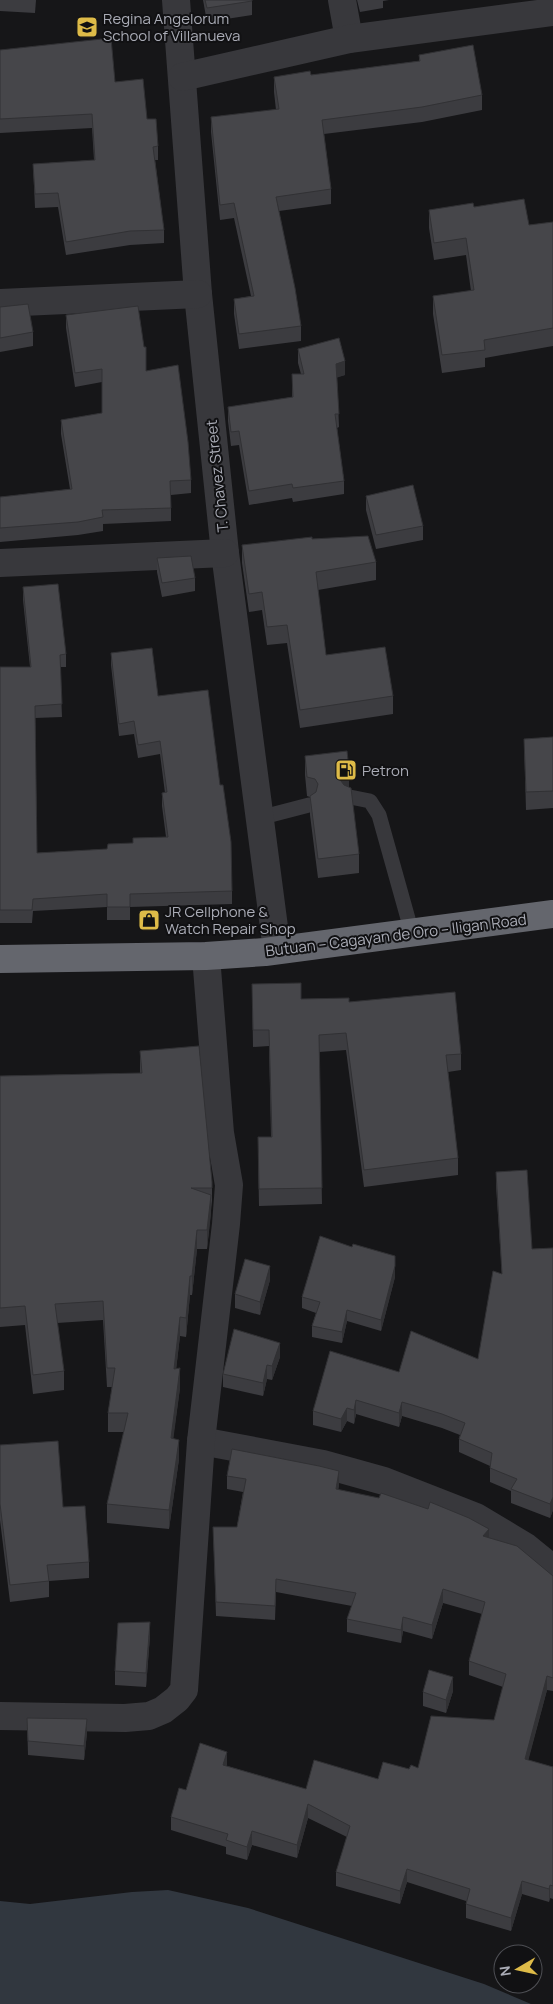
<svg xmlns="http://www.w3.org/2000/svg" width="553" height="2004" viewBox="0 0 553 2004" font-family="Manrope,sans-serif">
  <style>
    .water { fill: #31373f }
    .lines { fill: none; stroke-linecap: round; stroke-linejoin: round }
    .lane { stroke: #38383c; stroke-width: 15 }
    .street { stroke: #38383c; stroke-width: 28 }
    .highway { stroke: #64666d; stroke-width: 28 }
    .wall { fill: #3c3c40 }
    .shaded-wall { fill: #313134 }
    .building { fill: #46464a; stroke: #313134 }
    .labels { text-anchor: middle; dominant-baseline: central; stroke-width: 4; stroke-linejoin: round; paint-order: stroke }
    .poi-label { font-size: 15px; fill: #aaacb6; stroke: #111113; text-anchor: start }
    .street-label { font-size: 15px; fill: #aaacb6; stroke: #111113 }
  </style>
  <rect width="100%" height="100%" fill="#161618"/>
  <path class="water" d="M168 1890 248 1908 484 1984 531 2004H0V1901L30 1904 132 1892Z"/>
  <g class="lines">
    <g class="lane">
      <path d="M350 797 370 801 379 815 412 933"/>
      <path d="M259 818 309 805"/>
    </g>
    <g class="street">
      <path d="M176 0 198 294 225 553 277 950"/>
      <path d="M342 0 349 39"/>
      <path d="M182 77 349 39 553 12"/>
      <path d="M0 303 198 294"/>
      <path d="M0 563 225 553"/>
      <path d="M201 1441 323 1464 384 1481 476 1517 526 1547 553 1569"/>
      <path d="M0 1716 125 1718 149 1716 163 1710 177 1699 184 1690 201 1441 226 1224 229 1185 220 1133 206 956"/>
    </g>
    <path class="highway" d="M0 959 206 956 265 952 553 914"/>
  </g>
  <g class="wall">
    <path d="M0 0H36L35 13 0 11Z"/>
    <path d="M203 0H252V15L207 22Z"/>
    <path d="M357 0H389L383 1V8L360 12Z"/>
    <path d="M0 50 115 82 147 119 158 146V160H155L164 230V243L130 245 66 255 58 207 35 208 33 164 94 160 92 128 0 133Z"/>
    <path d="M419 55 482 95V110L422 122 324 134 331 189V204L279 211 301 326V341L239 349 234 314V299L251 296 234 218 220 220 211 132V117L276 110 274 92V77L311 75 419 61Z"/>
    <path d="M474 207 529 225 553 222V346L485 358V367L442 373 433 314V296L471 291 466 255 434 260 429 228V210Z"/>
    <path d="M0 307 33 332V346L0 352Z"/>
    <path d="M66 315 191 480V493L171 495V521L103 524V531L78 535 0 542V497L70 489 61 434V420L102 413V382L75 387 66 328Z"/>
    <path d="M298 349 345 375 337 377 339 427 337 428 344 481V494L293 502 292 498 249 505 239 445 231 446 228 421V407L292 397V374H301L298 363Z"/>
    <path d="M366 496 423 526V540L376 549 366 510Z"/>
    <path d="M312 539 376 562V580L318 590 326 655 393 696V714L300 728 287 643 267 645 262 610 249 612 242 563V545Z"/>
    <path d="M157 558 195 578V591L162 597 157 572Z"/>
    <path d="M23 587 66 654V667H60L62 717 35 718 37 853 107 849 166 837 162 806V793H165L160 754 138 758 134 734 119 736 111 665V653L158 696 232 891V904L130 907V920H107V907L33 911 32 923H0V667H30L23 600Z"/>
    <path d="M553 737V808L526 810 524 739Z"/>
    <path d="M305 756 349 787 359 854V873L318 878 310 815V797L307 796 305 775Z"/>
    <path d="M252 984 301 999 349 1002 461 1054V1070L448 1072 458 1158V1175L364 1187 346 1050 319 1052 322 1204 259 1206 258 1154 271 1137 269 1046 253 1047Z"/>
    <path d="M140 1051 212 1182V1201L207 1249H197L192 1295H190L186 1337 180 1336 176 1369 180 1388 173 1438 179 1459 169 1529 107 1523V1504L124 1432H108V1413L112 1387H107L103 1320 57 1323 64 1371V1390L33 1394 25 1325 0 1327V1076L140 1073Z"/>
    <path d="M496 1172 532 1249 553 1248V1510L550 1518 511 1503V1491L490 1482V1466L459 1452V1439L460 1435 442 1428 402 1416 399 1427 356 1414 354 1424 347 1421 341 1432 313 1425V1411L399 1372 478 1359 502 1274 496 1186Z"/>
    <path d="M395 1277 381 1331 347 1321 342 1343 312 1337V1326L316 1313 302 1308V1297Z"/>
    <path d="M270 1280 260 1315 235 1308V1294Z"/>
    <path d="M280 1357 272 1380 267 1379 263 1396 223 1387V1374Z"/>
    <path d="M0 1445 63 1507 89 1562V1578L49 1581V1597L10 1602 0 1520Z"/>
    <path d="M227 1476 339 1485 338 1490 489 1538 553 1576V1691L547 1690 528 1760 553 1767V1899L550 1898 549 1902 522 1894 511 1931 466 1918V1901L407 1882 400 1904 336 1886V1872L347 1837 308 1818 297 1858 252 1845 247 1860 226 1854V1847L171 1830V1817L186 1790 227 1766 306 1789 378 1779 409 1769 418 1768 494 1720 503 1687 469 1675V1661L482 1614 443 1603 432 1639 403 1631 401 1643 347 1632V1619L352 1606 276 1592 275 1620 216 1616 213 1527H237L243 1492 227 1489Z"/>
    <path d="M150 1636 146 1687 115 1685V1671Z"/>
    <path d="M453 1691 446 1713 423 1706V1692Z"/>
    <path d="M27 1718 87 1733 84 1760 28 1755Z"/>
  </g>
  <g class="shaded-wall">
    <path d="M345 361V375L336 378V364Z"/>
    <path d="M349 769V788L343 791 341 781 343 772Z"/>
    <path d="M211 1195V1214L207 1249V1230Z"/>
    <path d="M197 1230V1249L192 1295V1276Z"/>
    <path d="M270 1266V1280L260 1315V1302Z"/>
    <path d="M395 1266V1277L381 1331V1320Z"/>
    <path d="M190 1276V1295L186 1337V1318Z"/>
    <path d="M347 1310V1321L342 1343V1332Z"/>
    <path d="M180 1317V1336L174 1388V1369Z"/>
    <path d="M280 1343V1357L272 1380V1366Z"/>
    <path d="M267 1365V1379L263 1396V1383Z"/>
    <path d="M180 1368V1388L171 1457V1438Z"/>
    <path d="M356 1400V1414L354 1424V1410Z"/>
    <path d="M402 1402V1416L399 1427V1413Z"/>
    <path d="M347 1408V1421L341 1432V1419Z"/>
    <path d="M179 1440V1459L169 1529V1510Z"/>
    <path d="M339 1471V1485L336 1502V1489Z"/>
    <path d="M553 1497V1510L550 1518V1504Z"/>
    <path d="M489 1529V1543L483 1536Z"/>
    <path d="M443 1589V1603L432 1639V1625Z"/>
    <path d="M403 1617V1631L401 1643V1630Z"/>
    <path d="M150 1622V1636L146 1687V1673Z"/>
    <path d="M547 1676V1690L525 1773V1759Z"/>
    <path d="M453 1677V1691L446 1713V1700Z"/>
    <path d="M87 1719V1733L84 1760V1746Z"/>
    <path d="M227 1752V1765L223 1778V1765Z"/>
    <path d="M308 1804V1818L297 1858V1845Z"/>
    <path d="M252 1831V1845L247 1860V1847Z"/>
    <path d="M407 1869V1882L400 1904V1891Z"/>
    <path d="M522 1881V1894L511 1931V1918Z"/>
    <path d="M550 1885V1898L549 1902V1889Z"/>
  </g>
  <g class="building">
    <path d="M205 0H252V1L207 8Z"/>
    <path d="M111 38 115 82 143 79 147 119H156L158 146 153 147 164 230 130 231 66 242 58 193 35 194 33 164 95 160 92 114 0 119V50Z"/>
    <path d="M473 45 482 95 422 107 322 120 331 189 276 197 295 288 301 326 239 334 234 299 254 296 234 203 220 205 211 117 279 109 274 77 310 71 311 75 420 61 419 55Z"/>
    <path d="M524 199 529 225 553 222V328L484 340 485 350 442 355 433 296 474 290 466 238 434 243 429 210 473 203 474 207Z"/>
    <path d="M28 304 33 332 0 338V307Z"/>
    <path d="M138 306 144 347H146V371L178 365 188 442 191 480 170 481 171 508 102 510 103 517 78 522 0 528V497L72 489 61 420 102 413V369L75 373 66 315Z"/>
    <path d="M339 338 345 361 336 364 339 414H335L344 481 293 488 292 484 249 491 239 431 231 432 228 407 293 397 292 374H304L298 349Z"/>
    <path d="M413 485 423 526 376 535 366 496Z"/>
    <path d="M368 536 376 562 316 572 326 655 385 647 393 696 300 710 287 625 267 627 262 592 249 594 242 545 312 537V539Z"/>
    <path d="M191 556 195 578 162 583 157 558Z"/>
    <path d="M58 584 66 654 60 655 62 704 35 706 37 853 107 849 108 844 133 843V838L168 837 162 793 167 792 160 741 138 745 134 721 119 724 111 653 152 648 158 696 208 690 220 785H223L231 842 232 891 130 894V907H107V894L33 899 32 910H0V667H31L23 587Z"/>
    <path d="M553 737V791L526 792 524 739Z"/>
    <path d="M347 751 349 769 343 772 341 781 344 785 351 788 359 854 318 859 310 796 316 792 318 784 315 779 307 777 305 756Z"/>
    <path d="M301 983V999L349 998V1002L455 992 461 1054 446 1055 458 1158 364 1170 346 1033 319 1035 322 1188 259 1189 258 1137H272L269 1030H253L252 984Z"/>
    <path d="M199 1046 212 1182V1188H191L211 1195 207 1230H197L192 1276H190L186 1318 180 1317 174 1369 180 1368 171 1438 179 1440 169 1510 107 1504 128 1413H108L115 1368H107L103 1301 55 1304 64 1371 33 1375 25 1306 0 1308V1076L142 1073 140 1051Z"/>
    <path d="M527 1170 532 1249 553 1248V1497L550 1504 511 1489 517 1479 490 1468 492 1453 459 1439 465 1423 442 1414 402 1402 399 1413 356 1400 354 1410 347 1408 341 1419 313 1411 330 1351 399 1372 411 1331 478 1359 493 1271 502 1274 496 1172Z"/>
    <path d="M320 1236 352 1247 353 1244 395 1256V1266L381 1320 347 1310 342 1332 312 1326 320 1302 302 1297Z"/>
    <path d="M245 1259 270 1266 260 1302 235 1294Z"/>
    <path d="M234 1329 280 1343 272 1366 267 1365 263 1383 223 1374Z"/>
    <path d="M58 1441 63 1507 85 1506 89 1562 47 1565 49 1581 10 1585 0 1504V1445Z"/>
    <path d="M232 1449 319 1466 339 1471 336 1489 379 1498 381 1493 428 1509 430 1502 469 1518 489 1529 483 1536 517 1546 553 1576V1678L547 1676 525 1759 553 1767V1886L550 1885 549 1889 522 1881 511 1918 466 1904 470 1889 407 1869 400 1891 336 1872 350 1826 308 1804 297 1845 252 1831 247 1847 226 1840 228 1834 171 1817 179 1788 186 1790 200 1743 227 1752 223 1765 306 1789 314 1760 378 1779 383 1762 409 1769 411 1765 418 1768 431 1716 494 1720 506 1674 469 1661 485 1602 443 1589 432 1625 403 1617 401 1630 347 1619 356 1593 276 1579 275 1606 216 1602 213 1527H237L246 1479 227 1476Z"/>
    <path d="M150 1622 146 1673 115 1671 118 1623Z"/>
    <path d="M429 1670 453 1677 446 1700 423 1692Z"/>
    <path d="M27 1718 87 1719 84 1746 28 1741Z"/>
  </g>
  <defs>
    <g id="school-square" transform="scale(1.125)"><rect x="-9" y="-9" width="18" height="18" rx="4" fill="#debb48" stroke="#111113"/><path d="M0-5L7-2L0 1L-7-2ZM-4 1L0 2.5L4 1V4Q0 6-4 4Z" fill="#111"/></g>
    <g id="fuel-square" transform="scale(1.125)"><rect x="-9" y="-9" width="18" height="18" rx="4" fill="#debb48" stroke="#111113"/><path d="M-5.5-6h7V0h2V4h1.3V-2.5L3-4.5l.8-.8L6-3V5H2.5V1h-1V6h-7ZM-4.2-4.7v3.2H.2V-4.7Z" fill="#111"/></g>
    <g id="shop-square" transform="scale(1.125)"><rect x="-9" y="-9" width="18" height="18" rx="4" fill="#debb48" stroke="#111113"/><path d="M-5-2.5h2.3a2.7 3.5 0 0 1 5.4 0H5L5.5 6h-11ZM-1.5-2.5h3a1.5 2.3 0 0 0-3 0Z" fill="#111"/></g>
  </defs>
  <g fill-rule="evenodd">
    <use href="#school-square" x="87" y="27"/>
    <use href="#fuel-square" x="346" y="770"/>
    <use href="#shop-square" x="149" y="920"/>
  </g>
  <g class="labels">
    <g class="poi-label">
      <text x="103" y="18">Regina Angelorum<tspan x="103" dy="17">School of Villanueva</tspan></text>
      <text x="362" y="770">Petron</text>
      <text x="165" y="911">JR Cellphone &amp;<tspan x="165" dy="17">Watch Repair Shop</tspan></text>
    </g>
    <g class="street-label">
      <text transform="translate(217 476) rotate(-96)">T. Chavez Street</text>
      <text transform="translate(396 935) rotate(-7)">Butuan – Cagayan de Oro – Iligan Road</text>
    </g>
  </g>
  <g transform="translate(518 1969) rotate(261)"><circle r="24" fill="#111113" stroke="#4e4f54"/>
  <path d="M0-4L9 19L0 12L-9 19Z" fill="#debb48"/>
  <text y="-8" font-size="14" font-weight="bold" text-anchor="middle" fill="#aaacb6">N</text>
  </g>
</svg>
